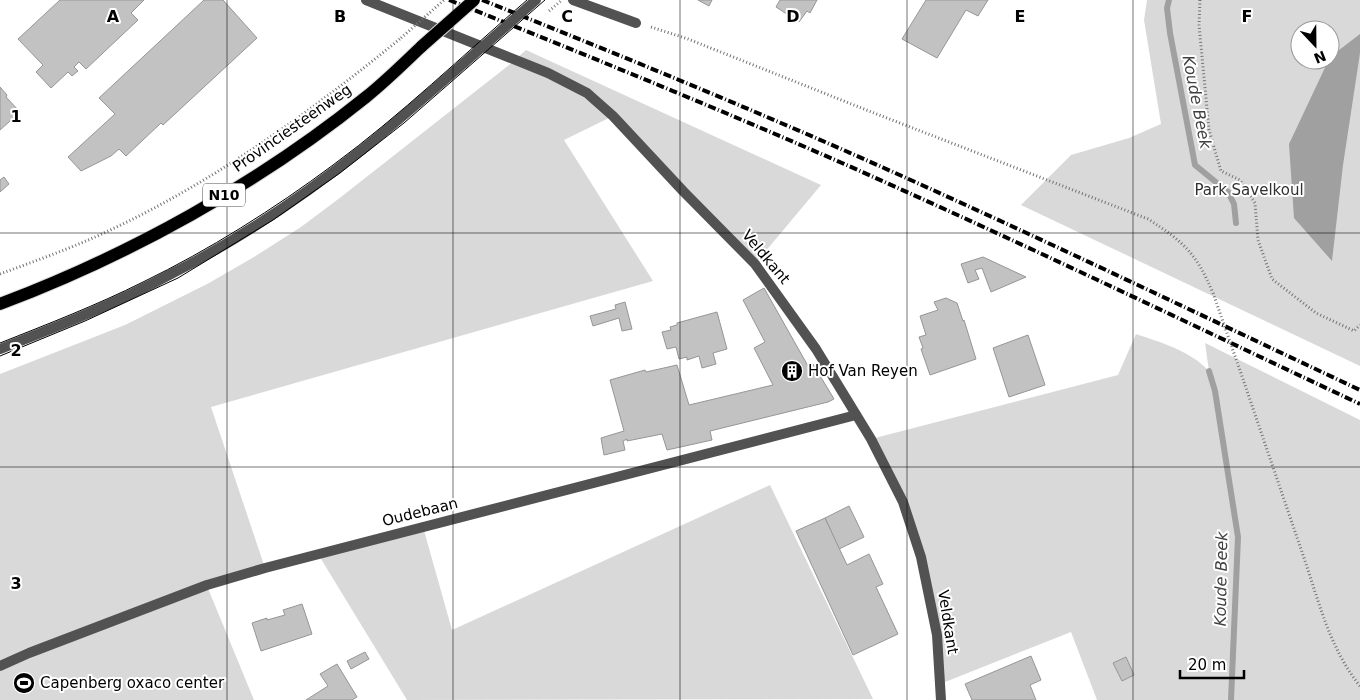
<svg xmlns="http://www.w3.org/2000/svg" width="1360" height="700" viewBox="0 0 1360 700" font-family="'DejaVu Sans',sans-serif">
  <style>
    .green { fill: #d9d9d9; fill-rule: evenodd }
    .water { fill: #a0a0a0 }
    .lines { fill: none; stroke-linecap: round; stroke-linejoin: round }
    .stream { stroke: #a0a0a0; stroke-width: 6 }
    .building { fill: #c2c2c2; stroke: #969696 }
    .primary-casing { stroke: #dbdbdb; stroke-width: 14 }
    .path { stroke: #747474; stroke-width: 3; stroke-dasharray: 1 2.5; stroke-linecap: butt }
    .lane { stroke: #525252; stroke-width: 10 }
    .street { stroke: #525252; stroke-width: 10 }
    .primary { stroke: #000; stroke-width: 12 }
    .tram { stroke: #000; stroke-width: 1 }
    .rail { stroke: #000; stroke-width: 4; stroke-dasharray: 8 2.5 1 2.5; stroke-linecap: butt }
    .primary-bridge-casing { stroke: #dbdbdb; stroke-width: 14; stroke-linecap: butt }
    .path-bridge { stroke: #747474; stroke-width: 3; stroke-dasharray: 1 2.5; stroke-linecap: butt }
    .lane-bridge { stroke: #525252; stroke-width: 10 }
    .primary-bridge { stroke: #000; stroke-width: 12 }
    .grid { fill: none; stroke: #000; stroke-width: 1; stroke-opacity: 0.55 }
    .labels { text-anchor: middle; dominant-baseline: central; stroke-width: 4; stroke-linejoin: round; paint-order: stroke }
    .shield { fill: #fff; stroke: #4c4c4c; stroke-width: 1 }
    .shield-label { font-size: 14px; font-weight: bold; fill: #000 }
    .street-label { font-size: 15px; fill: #000; stroke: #fff }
    .park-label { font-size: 15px; fill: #303030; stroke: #fff }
    .poi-label { font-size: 15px; fill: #000; stroke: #fff; text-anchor: start }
    .water-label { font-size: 16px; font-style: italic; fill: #414141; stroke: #fff }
    .grid-label { font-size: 16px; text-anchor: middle; font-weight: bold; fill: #000; stroke: #fff; stroke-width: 4; stroke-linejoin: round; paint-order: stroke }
  </style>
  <rect width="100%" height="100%" fill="#fff"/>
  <g class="green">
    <path d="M1147 0H1360V366L1021 205 1071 155 1129 138 1161 124 1144 20ZM1300 30H1330V60H1300Z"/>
    <path d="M526 50 821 185 755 264 613 116 564 140 653 281 211 407 265 568 207 586 254 700H0V374L125 325 209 283 254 257 301 227 341 197 509 65Z"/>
    <path d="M1136 334C1162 343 1189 350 1209 371L1205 343 1360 420V700H1097L1071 632 940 684 921 557 871 439 1118 375Z"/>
    <path d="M770 485 873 699 407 700 318 554 423 527 452 630Z"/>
  </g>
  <path class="water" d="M1360 34V53L1343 165 1332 261 1294 218 1289 144 1330 57Z"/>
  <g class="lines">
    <g class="stream">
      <path d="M1169 0 1167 8 1170 33 1195 165 1228 192 1234 204 1236 223"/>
      <path d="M1209 371 1215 391 1238 537 1231 700"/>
    </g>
  </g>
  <g class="building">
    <path d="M60 0H144L131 13 138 20 86 69 79 62 74 67 78 71 72 76 68 72 51 88 36 72 43 65 18 39Z"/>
    <path d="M204 0H223L257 38 163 125 161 123 126 156 119 149 111 156 81 171 68 157 115 114 99 98Z"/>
    <path d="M698 0H712L709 6Z"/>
    <path d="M780 0H817L810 13 807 11 799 22 776 7Z"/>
    <path d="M926 0H988L978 16 966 10 937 58 902 39Z"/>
    <path d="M0 87 7 95 6 97 20 112 0 130Z"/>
    <path d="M4 177 9 184 0 192V180Z"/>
    <path d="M983 257 1026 277 991 292 982 268 975 270 979 279 968 283 961 264Z"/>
    <path d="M764 288 808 366 813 364 834 399 828 402 710 431 712 440 667 450 662 434 627 441V439L623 441 625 450 604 455 601 438 624 431 610 380 645 370 646 372 677 365 689 405 773 385 754 348 765 342 743 300Z"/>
    <path d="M946 298 957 303 963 321 964 320 976 359 930 375 921 349 923 348 919 337 926 335 920 316 938 310 934 302Z"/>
    <path d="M625 302 632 329 622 331 619 318 593 326 590 316 616 309 615 305Z"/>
    <path d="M717 312 727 349 713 353 716 364 702 368 699 356 687 360V357L679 359 676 347 667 349 662 332 671 330 670 327 677 325V323Z"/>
    <path d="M1028 335 1045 385 1009 397 993 348Z"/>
    <path d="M849 506 864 537 839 549 825 518Z"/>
    <path d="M825 518 847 565 869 554 883 584 876 587 898 634 853 655 796 531Z"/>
    <path d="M302 604 312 634 261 651 252 623 267 618V620L285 615 283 610Z"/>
    <path d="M365 652 369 659 351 669 347 661Z"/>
    <path d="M1031 656 1041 680 1030 685 1036 700H972L965 684Z"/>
    <path d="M1126 657 1134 675 1122 681 1113 663Z"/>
    <path d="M337 664 357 697 352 700H306L328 686 320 674Z"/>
  </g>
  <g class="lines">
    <g class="primary-casing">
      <path id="primary" d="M0 304C130 255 258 184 366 97 386 81 404 63 422 46"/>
    </g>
    <g class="path">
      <path d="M1200 0 1199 25 1209 130 1221 171 1240 180 1255 203 1258 240 1272 279 1316 313 1354 331 1360 325"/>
      <path d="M651 27 688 39 874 113 1148 219C1184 242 1196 253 1213 293"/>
      <path d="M0 274C35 261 72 248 106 232 214 182 309 113 401 38"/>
      <path d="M1244 382C1264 441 1284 499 1304 558 1319 602 1330 649 1360 686"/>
    </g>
    <path class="lane" d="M0 349C59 326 117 303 173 273 240 239 305 195 363 149 398 121 431 92 464 63"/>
    <g class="street">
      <path d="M366 0 548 73 587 93 613 116 683 191 755 264 816 349 871 439 903 502 921 557 937 635 941 700"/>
      <path d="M573 0 636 23"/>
      <path d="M0 666 29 653 207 585 265 568 856 415"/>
    </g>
    <use href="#primary" class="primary"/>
    <g class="tram">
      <path d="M0 343C48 324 97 305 143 282 209 250 274 209 333 165 401 115 463 55 527 0"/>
      <path d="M0 356 85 321 178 278 273 220 340 173 404 123 545 0"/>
    </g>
    <g class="rail">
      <path d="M449 0C581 53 712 106 842 163 1016 240 1188 323 1360 404"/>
      <path d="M482 0C605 49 727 99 848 152 1020 228 1190 310 1360 390"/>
    </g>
    <g class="primary-bridge-casing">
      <path id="primary-bridge" d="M422 46 474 0"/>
    </g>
    <g class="path-bridge">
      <path d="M549 11 562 0"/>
      <path d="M401 38 444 0"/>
      <path d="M1213 293 1244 382"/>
    </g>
    <path class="lane-bridge" d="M464 63 536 0"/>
    <use href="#primary-bridge" class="primary-bridge"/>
  </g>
  <path class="grid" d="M227 0V700M453 0V700M680 0V700M907 0V700M1133 0V700M0 233H1360M0 467H1360"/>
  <defs>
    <g id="building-disc" transform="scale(1.125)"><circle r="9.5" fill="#000" stroke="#fff"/><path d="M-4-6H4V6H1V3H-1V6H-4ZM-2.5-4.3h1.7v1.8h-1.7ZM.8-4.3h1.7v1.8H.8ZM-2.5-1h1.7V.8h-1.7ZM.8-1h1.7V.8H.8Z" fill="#fff"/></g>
    <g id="stadium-disc" transform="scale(1.125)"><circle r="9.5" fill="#000" stroke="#fff"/><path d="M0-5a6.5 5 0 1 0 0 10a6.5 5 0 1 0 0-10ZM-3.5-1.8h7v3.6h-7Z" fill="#fff"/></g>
  </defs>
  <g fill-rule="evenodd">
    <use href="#building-disc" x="792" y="371"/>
    <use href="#stadium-disc" x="24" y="683"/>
  </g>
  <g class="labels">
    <rect class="shield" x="203" y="183.5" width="42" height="23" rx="4"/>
    <g class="shield-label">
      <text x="224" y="195">N10</text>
    </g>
    <g class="street-label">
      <text transform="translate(292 128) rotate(-35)">Provinciesteenweg</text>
      <text transform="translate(766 257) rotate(50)">Veldkant</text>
      <text transform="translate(420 512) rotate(-14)">Oudebaan</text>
      <text transform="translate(948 622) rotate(81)">Veldkant</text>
    </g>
    <g class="park-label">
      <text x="1249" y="190">Park Savelkoul</text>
    </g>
    <g class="poi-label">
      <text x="808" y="371">Hof Van Reyen</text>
      <text x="40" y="683">Capenberg oxaco center</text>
    </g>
    <g class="water-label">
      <text transform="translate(1197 102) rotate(79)">Koude Beek</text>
      <text transform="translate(1221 579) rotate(-89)">Koude Beek</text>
    </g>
  </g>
  <g class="grid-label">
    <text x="113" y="22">A</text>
    <text x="340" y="22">B</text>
    <text x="567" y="22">C</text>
    <text x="793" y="22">D</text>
    <text x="1020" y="22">E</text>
    <text x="1247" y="22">F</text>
    <text x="16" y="122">1</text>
    <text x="16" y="356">2</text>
    <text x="16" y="589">3</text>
  </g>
  <g transform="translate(1315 45) rotate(158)"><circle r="24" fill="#ffffff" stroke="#999999"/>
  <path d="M0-4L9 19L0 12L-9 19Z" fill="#000000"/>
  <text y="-8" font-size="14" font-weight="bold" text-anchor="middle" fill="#000000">N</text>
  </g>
  <path d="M1180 670v8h64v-8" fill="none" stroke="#000000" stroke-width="2.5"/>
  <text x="1188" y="670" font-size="15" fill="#000000" stroke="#ffffff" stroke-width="4" paint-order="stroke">20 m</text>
</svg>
